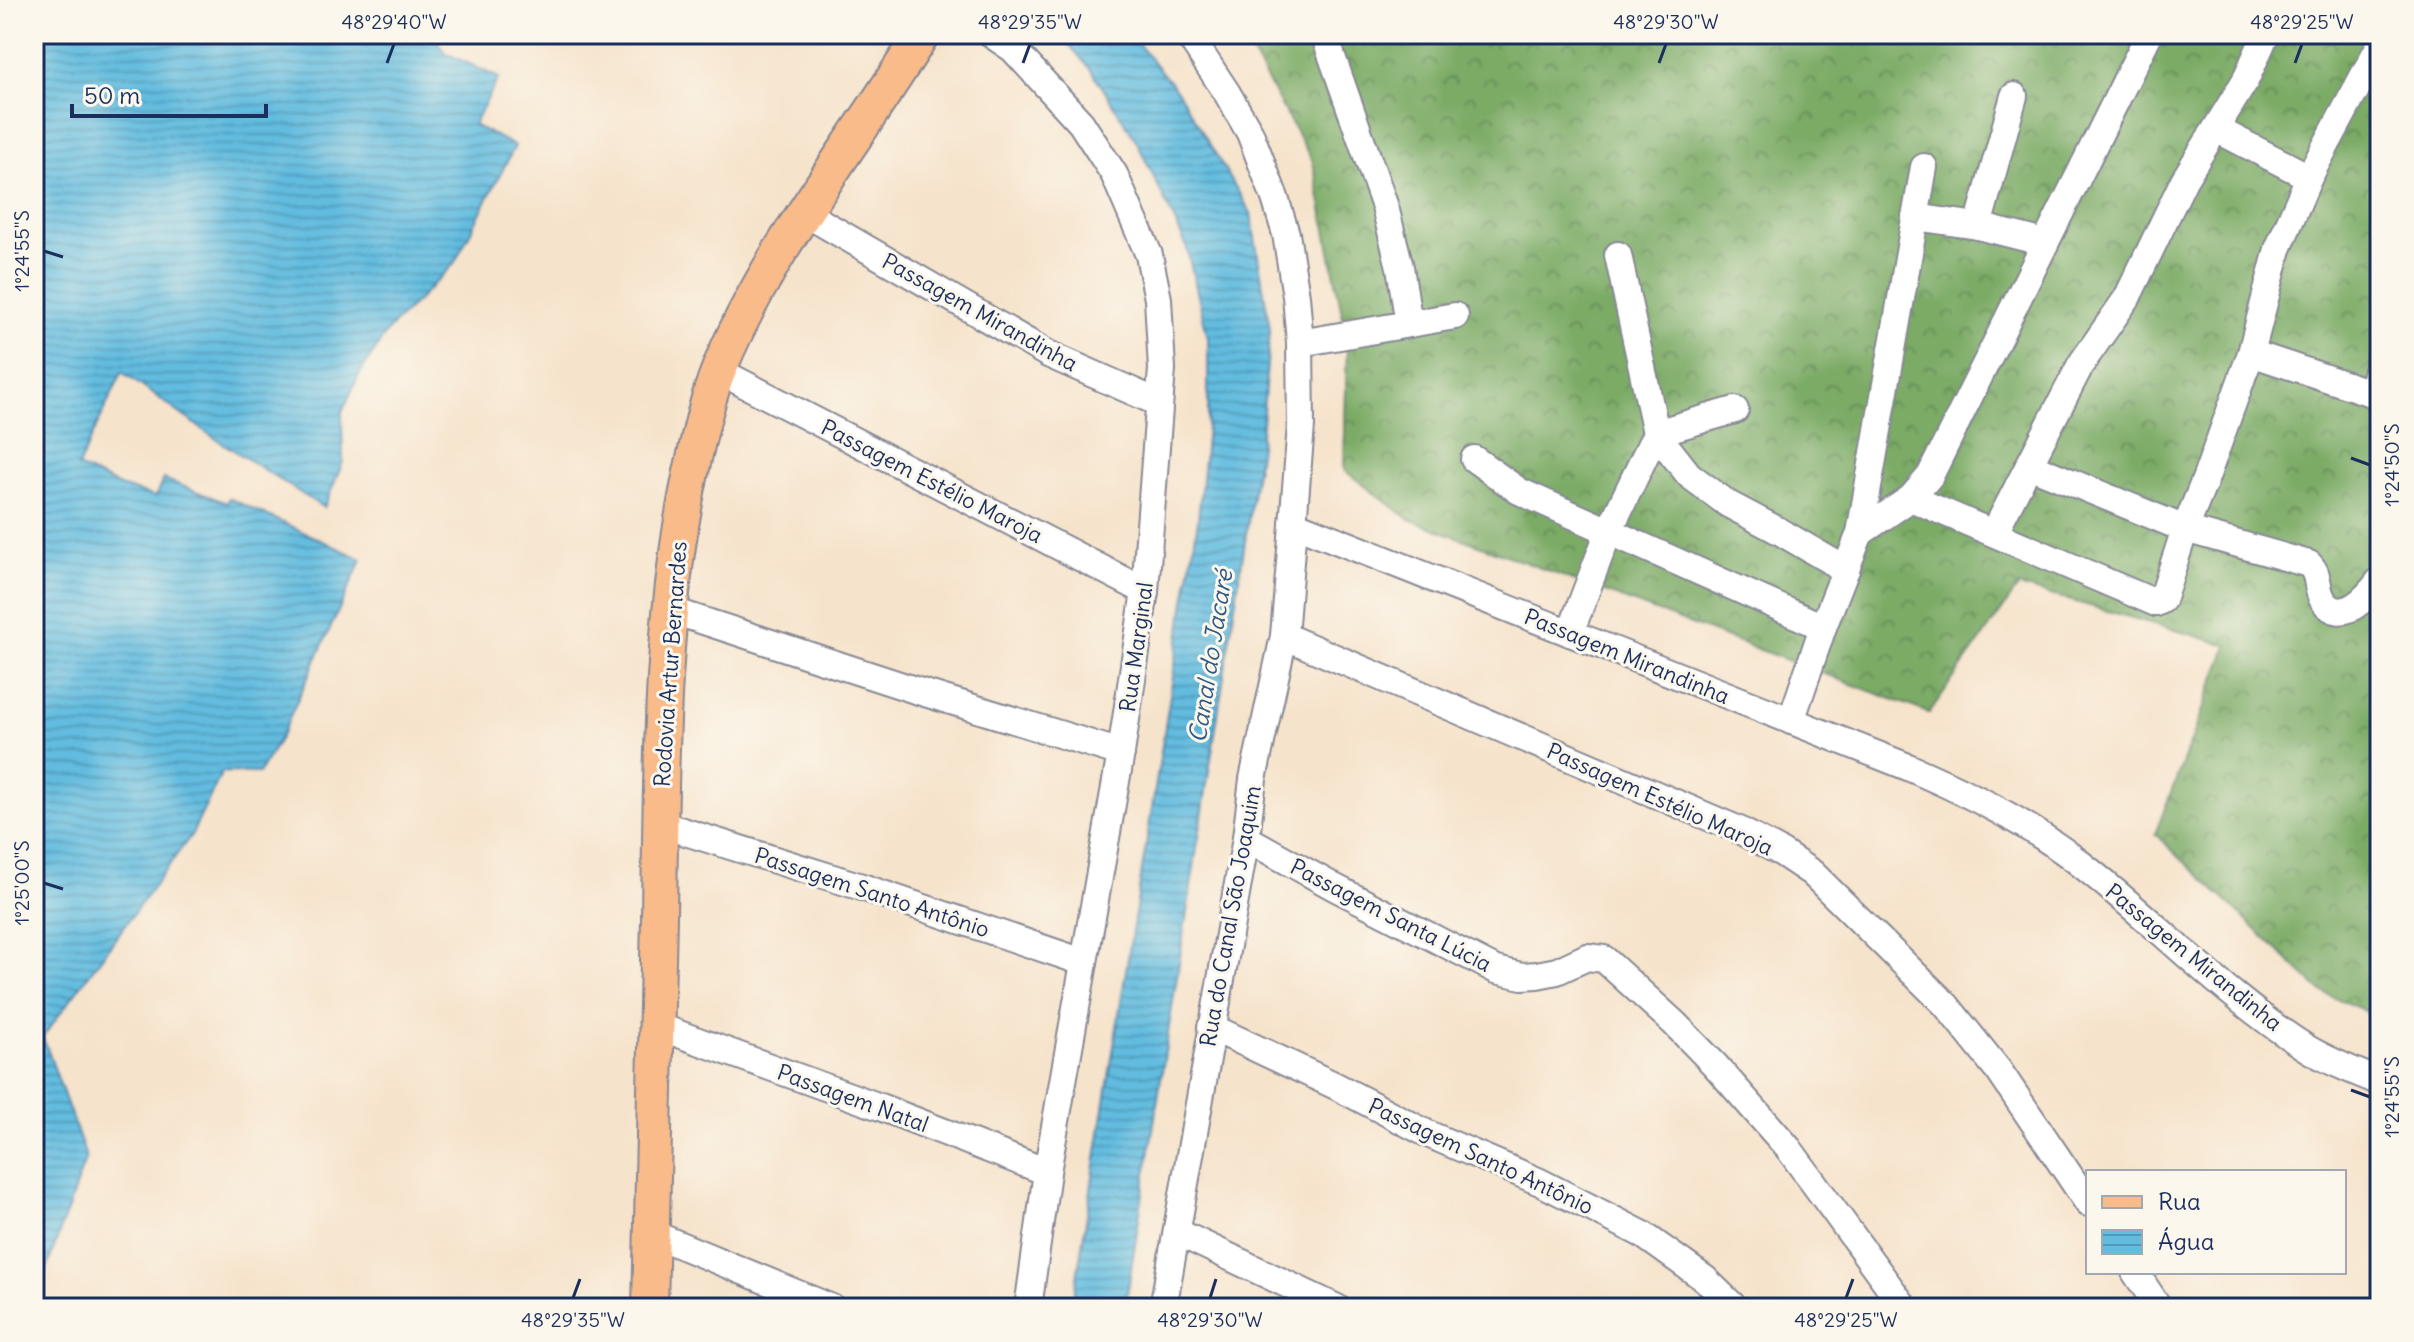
<svg xmlns="http://www.w3.org/2000/svg" width="2414" height="1342" viewBox="0 0 2414 1342" font-family="Delius,sans-serif">
  <style>
    .forest { fill: url(#forest-crowns); stroke: #4b6d62; stroke-width: 2 }
    .water { fill: url(#water-rules); stroke: #3e769e; stroke-width: 2 }
    .lines { fill: none; stroke-linecap: round; stroke-linejoin: round }
    .minor-casing { stroke: #888994; stroke-width: 30 }
    .major-casing { stroke: #888994; stroke-width: 38 }
    .minor { stroke: #fff; stroke-width: 26 }
    .major { stroke: #fabb8b; stroke-width: 34 }
    .ticks { fill: none; stroke: #1b2f5e; stroke-width: 3 }
    .labels { text-anchor: middle; dominant-baseline: central; stroke-width: 6; stroke-linejoin: round; paint-order: stroke }
    .street-label { font-size: 22px; fill: #1b2f5e; stroke: #fbf7ec }
    .water-label { font-size: 24px; font-style: italic; fill: #305985; stroke: #fbf7ec }
    .neatline { fill: none; stroke: #1b2f5e; stroke-width: 3 }
    .ticks-label { font-size: 20px; text-anchor: middle; fill: #1b2f5e }
  </style>
  <defs>
    <pattern id="forest-crowns" width="20" height="18" patternUnits="userSpaceOnUse" patternTransform="scale(2)"><rect width="20" height="18" fill="#7bab66"/><path d="M2 6a3 3 0 1 1 6 0M12 15a3 3 0 1 1 6 0" fill="none" stroke="#648c57"/></pattern>
    <pattern id="water-rules" width="6" height="5" patternUnits="userSpaceOnUse" patternTransform="scale(2)"><rect width="6" height="5" fill="#62bcdf"/><path d="M0 2.5h6" fill="none" stroke="#5099b8"/></pattern>
  </defs>
  <rect width="100%" height="100%" fill="#fbf7ec"/>
  <filter id="ink" filterUnits="userSpaceOnUse"><feTurbulence type="fractalNoise" baseFrequency=".0125" numOctaves="2"/><feDisplacementMap in="SourceGraphic" scale="16" xChannelSelector="R" yChannelSelector="G"/><feConvolveMatrix kernelMatrix="1 2 1 2 8 2 1 2 1" color-interpolation-filters="sRGB"/></filter>
  <filter id="wash" filterUnits="userSpaceOnUse"><feTurbulence type="fractalNoise" baseFrequency=".006" numOctaves="4" result="noise"/><feDisplacementMap in="SourceGraphic" scale="32" xChannelSelector="R" yChannelSelector="G"/><feGaussianBlur stdDeviation="1.8" result="paint"/><feColorMatrix in="noise" values="0 0 0 0 0 0 0 0 0 0 0 0 0 0 0 0 0 1.4 0 .05"/><feComposite in="paint" operator="in"/></filter>
  <g filter="url(#wash)">
    <rect width="100%" height="100%" fill="#f6e3cb"/>
    <path class="forest" d="M1241 34H2380V1017L2323 993 2155 834 2228 645 2019 586 1929 713 1409 519 1344 470 1347 340 1313 162Z"/>
    <g class="water">
      <path d="M34 34H433L444 52 499 78 473 125 515 146 454 264 389 329 360 373 342 412 343 462 324 508 213 437 122 372 78 467 122 487 156 497 164 479 227 503 229 498 362 559 281 736 259 773 222 772 192 834 43 1037 86 1157 34 1305Z"/>
      <path d="M1060 34H1130L1179 93 1251 213 1270 329 1260 446 1125 1308H1072L1198 520 1208 418V338L1186 245 1137 142 1092 71Z"/>
    </g>
  </g>
  <g filter="url(#ink)">
    <g class="lines">
      <g class="minor-casing">
        <g id="minor">
          <path d="M991 34 1013 49 1081 123 1114 174 1149 255 1158 299 1162 369 1145 591 1121 753 1047 1172 1028 1308"/>
          <path d="M1324 34 1385 207 1400 267 1409 324"/>
          <path d="M2216 129 2309 177"/>
          <path d="M805 213 1048 354 1159 403"/>
          <path d="M1915 217 1978 226 2045 243"/>
          <path d="M1978 226 2014 96"/>
          <path d="M1300 343 1455 316"/>
          <path d="M2251 353 2380 396"/>
          <path d="M719 371 1145 591"/>
          <path d="M2372 392 2380 357"/>
          <path d="M1735 410 1656 433 1689 475 1728 504 1779 531 1846 570"/>
          <path d="M1474 459 1519 491 1823 627"/>
          <path d="M2029 465 2185 529 2309 564C2321 576 2315 588 2323 600 2342 627 2368 596 2380 580"/>
          <path d="M1911 498 2156 603 2162 600 2185 529 2205 480 2251 353 2278 249 2309 177 2380 45"/>
          <path d="M1293 523 1908 767C1968 793 2025 821 2077 861 2155 921 2225 997 2308 1049 2330 1062 2356 1072 2380 1082"/>
          <path d="M1860 533 1911 498 1930 476 2149 34"/>
          <path d="M1994 533 2081 364 2127 298 2184 180 2245 81 2266 34"/>
          <path d="M670 610 915 690 1121 753"/>
          <path d="M1570 633 1609 531 1656 433 1618 255"/>
          <path d="M1284 636 1739 830 1782 853 1812 873 1946 1005 1999 1071 2088 1203"/>
          <path d="M1791 721 1823 627 1860 533 1924 167"/>
          <path d="M660 824 865 888 1083 962"/>
          <path d="M1246 838 1334 887 1496 970 1522 976 1537 975 1557 971 1587 957 1604 959 1674 1023 1715 1065 1789 1149 1905 1308"/>
          <path d="M657 1026 880 1107 1047 1172"/>
          <path d="M1211 1027 1336 1086 1428 1134 1540 1182 1642 1234 1705 1279 1735 1308"/>
          <path d="M1177 1232 1337 1308"/>
          <path d="M651 1233 832 1308"/>
          <path d="M2135 1272 2159 1308"/>
          <path d="M1163 1308 1246 838 1253 779 1284 636 1301 426 1300 343 1296 296 1286 234 1275 198 1250 133 1227 93 1188 34"/>
        </g>
      </g>
      <g class="major-casing">
        <path id="major" d="M650 1308C652 1178 657 1048 659 918 661 771 660 621 690 477 698 441 706 401 720 367 768 250 856 142 922 34"/>
      </g>
      <use href="#minor" class="minor"/>
      <use href="#major" class="major"/>
    </g>
  </g>
  <path class="ticks" d="M387 63 394 44M1023 63 1030 44M1659 63 1666 44M2295 63 2302 44M44 251 63 257M2351 458 2370 465M44 883 63 889M2351 1090 2370 1097M573 1298 580 1279M1210 1298 1216 1279M1846 1298 1853 1279"/>
  <g class="labels">
    <g class="street-label">
      <text transform="translate(980 312) rotate(29)">Passagem Mirandinha</text>
      <text transform="translate(932 481) rotate(27)">Passagem Estélio Maroja</text>
      <text transform="translate(1136 647) rotate(-82)">Rua Marginal</text>
      <text transform="translate(1627 656) rotate(22)">Passagem Mirandinha</text>
      <text transform="translate(670 664) rotate(-86)">Rodovia Artur Bernardes</text>
      <text transform="translate(1660 799) rotate(24)">Passagem Estélio Maroja</text>
      <text transform="translate(872 892) rotate(18)">Passagem Santo Antônio</text>
      <text transform="translate(1391 915) rotate(27)">Passagem Santa Lúcia</text>
      <text transform="translate(1230 916) rotate(-80)">Rua do Canal São Joaquim</text>
      <text transform="translate(2194 957) rotate(39)">Passagem Mirandinha</text>
      <text transform="translate(853 1098) rotate(20)">Passagem Natal</text>
      <text transform="translate(1481 1156) rotate(25)">Passagem Santo Antônio</text>
    </g>
    <g class="water-label">
      <text transform="translate(1210 656) rotate(-81)">Canal do Jacaré</text>
    </g>
  </g>
  <rect width="2414" height="1342" fill="none" stroke="#fbf7ec" stroke-width="88"/>
  <rect x="2086" y="1170" width="260" height="104" fill="#fbf7ec" stroke="#a1a7b3" stroke-width="2"/>
  <rect x="2102" y="1196" width="40" height="12" fill="#fabb8b" stroke="#a1a7b3" stroke-width="2"/>
  <text x="2158" y="1210" font-size="24" fill="#1b2f5e">Rua</text>
  <rect x="2102" y="1230" width="40" height="24" fill="url(#water-rules)" stroke="#a1a7b3" stroke-width="2"/>
  <text x="2158" y="1250" font-size="24" fill="#1b2f5e">Água</text>
  <path d="M72 104v12h194v-12" fill="none" stroke="#1b2f5e" stroke-width="4"/>
  <text x="84" y="104" font-size="24" fill="#1b2f5e" stroke="#fbf7ec" stroke-width="6" paint-order="stroke">50 m</text>
  <rect x="44" y="44" width="2326" height="1254" class="neatline"/>
  <g class="ticks-label">
    <text x="394" y="29">48°29'40"W</text>
    <text x="1030" y="29">48°29'35"W</text>
    <text x="1666" y="29">48°29'30"W</text>
    <text x="2302" y="29">48°29'25"W</text>
    <text transform="translate(22 251) rotate(-90)" y="7">1°24'55"S</text>
    <text transform="translate(2392 465) rotate(-90)" y="7">1°24'50"S</text>
    <text transform="translate(22 883) rotate(-90)" y="7">1°25'00"S</text>
    <text transform="translate(2392 1097) rotate(-90)" y="7">1°24'55"S</text>
    <text x="573" y="1327">48°29'35"W</text>
    <text x="1210" y="1327">48°29'30"W</text>
    <text x="1846" y="1327">48°29'25"W</text>
  </g>
</svg>
